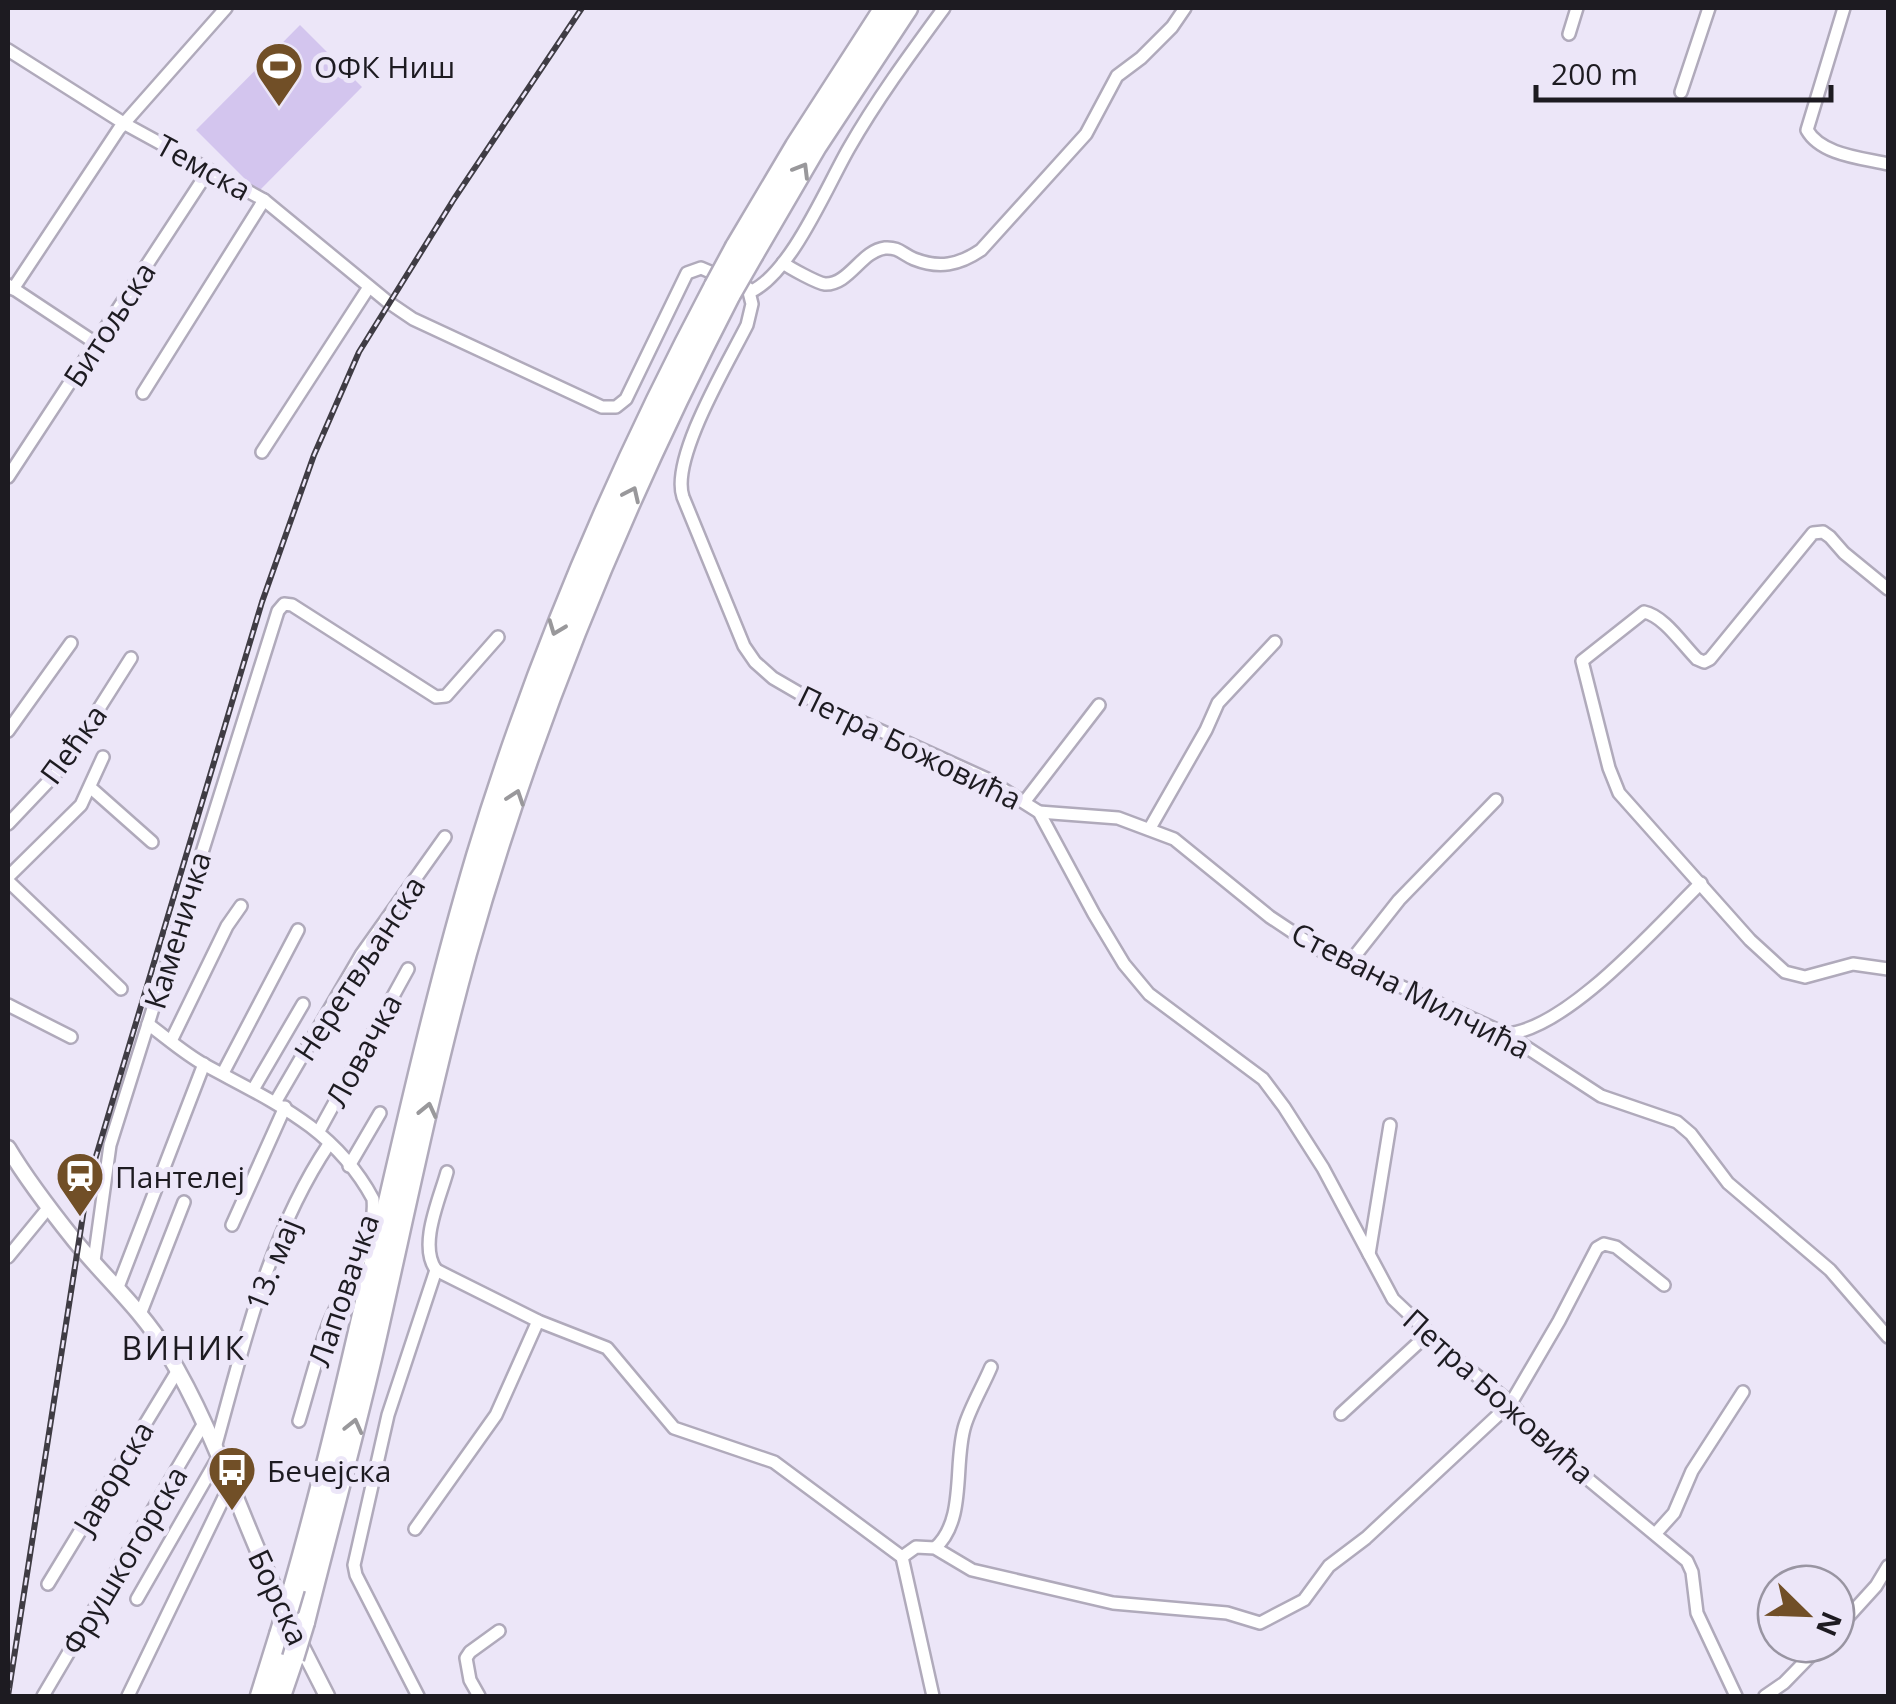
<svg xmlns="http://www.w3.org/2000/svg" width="1896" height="1704" viewBox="0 0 1896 1704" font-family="'Open Sans',sans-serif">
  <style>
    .green { fill: #d3c5ee }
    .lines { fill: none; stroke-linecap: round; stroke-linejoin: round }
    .minor-casing { stroke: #b0aabb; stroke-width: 16 }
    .tertiary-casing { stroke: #b0aabb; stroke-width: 19 }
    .motorway-casing { stroke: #b0aabb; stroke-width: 25 }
    .minor { stroke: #fff; stroke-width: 11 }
    .tertiary { stroke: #fff; stroke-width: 14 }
    .motorway { stroke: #fff; stroke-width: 20 }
    .rail-casing { stroke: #3f3c44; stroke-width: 6 }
    .rail { stroke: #ece6f8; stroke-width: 2.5; stroke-dasharray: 8; stroke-linecap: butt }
    .motorway-bridge-casing { stroke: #b0aabb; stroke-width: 25; stroke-linecap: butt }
    .motorway-bridge { stroke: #fff; stroke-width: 20 }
    .oneway { stroke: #99989b }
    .labels { text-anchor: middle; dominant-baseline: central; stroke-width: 10; stroke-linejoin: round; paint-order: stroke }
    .poi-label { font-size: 30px; fill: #1d1b21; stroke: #ece6f8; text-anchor: start }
    .street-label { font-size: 30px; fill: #1d1b21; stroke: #ece6f8 }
    .neighbourhood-label { font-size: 32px; letter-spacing: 2.5px; fill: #1d1b21; stroke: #ece6f8 }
  </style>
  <rect width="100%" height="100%" fill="#ece6f8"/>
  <path class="green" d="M300 25 362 87 258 192 196 130Z"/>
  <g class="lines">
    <g class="minor-casing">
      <g id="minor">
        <path d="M1844 8 1807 130C1821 155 1862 158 1888 164"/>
        <path d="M1569 34 1577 8"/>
        <path d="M8 50 125 124 264 200 388 302 413 319 602 407H616L626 399 687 273 701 268 748 288 752 304 747 325C728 363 670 459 683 497L744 646 755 662 773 678 804 696 987 779 1039 812 1094 914 1124 964 1149 994 1263 1079 1284 1107 1323 1168 1393 1299 1462 1364 1511 1403 1542 1441 1687 1561 1692 1572 1697 1613 1736 1696"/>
        <path d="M1681 92 1709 8"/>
        <path d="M783 263C790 268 817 283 825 284 849 285 861 251 885 248 899 247 902 254 914 259 939 269 959 265 981 250L1086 134 1117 76 1141 58 1172 27 1185 8"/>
        <path d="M8 285 97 344"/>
        <path d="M13 289 119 129 226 8"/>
        <path d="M750 292C791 274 827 186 849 148 877 99 911 53 944 8"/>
        <path d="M143 393 264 200"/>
        <path d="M262 452 369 287"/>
        <path d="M8 477 209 170"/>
        <path d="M1888 589 1844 553 1830 537 1823 532 1813 533 1710 659 1704 662 1697 659C1682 644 1664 616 1644 612L1582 661 1609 768 1619 793 1750 940 1785 972 1805 977 1853 964 1888 969"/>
        <path d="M8 731 71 643"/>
        <path d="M91 788 152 842"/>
        <path d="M1025 801 1099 705"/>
        <path d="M1039 812 1118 818 1174 839 1270 917 1318 949 1506 1034 1601 1096 1677 1122 1691 1134 1728 1183 1830 1270 1888 1337"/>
        <path d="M8 824 62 767 131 658"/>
        <path d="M1150 828 1206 730 1218 703 1275 642"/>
        <path d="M8 877 81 805 103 757"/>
        <path d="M8 881 121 989"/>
        <path d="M1350 962 1399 900 1496 800"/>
        <path d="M8 1005 71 1037"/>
        <path d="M148 1024C167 1038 185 1054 205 1065 273 1102 334 1127 373 1199 377 1242 345 1285 329 1323 317 1355 309 1388 299 1421"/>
        <path d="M1506 1034C1568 1029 1657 926 1701 883"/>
        <path d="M171 1041 227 926 241 906"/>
        <path d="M223 1073 298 930"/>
        <path d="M254 1088 303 1004"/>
        <path d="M276 1101 361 955 445 837"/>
        <path d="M319 1131 408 969"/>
        <path d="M349 1166 380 1113"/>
        <path d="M232 1225 285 1107"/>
        <path d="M1369 1254 1390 1125"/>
        <path d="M8 1257 49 1207"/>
        <path d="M94 1261 110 1145 278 611 284 604 292 605 436 697 446 696 498 637"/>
        <path d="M436 1270 538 1321 607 1348 674 1428 774 1462 902 1557 933 1696"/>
        <path d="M436 1270C418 1245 440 1198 447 1172"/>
        <path d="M118 1287 204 1064"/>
        <path d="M141 1312 184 1202"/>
        <path d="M1341 1414 1429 1333"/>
        <path d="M215 1448C244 1344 268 1235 329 1144"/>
        <path d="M415 1529 496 1415 538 1321"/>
        <path d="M1656 1533 1674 1513 1692 1471 1743 1392"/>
        <path d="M935 1548C967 1520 953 1462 965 1425 971 1406 983 1386 991 1367"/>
        <path d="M902 1557 916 1547 935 1548 972 1570 1113 1603 1227 1613 1260 1623 1304 1600 1329 1566 1366 1538 1511 1403 1559 1321 1597 1248 1604 1244 1616 1247 1664 1285"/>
        <path d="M48 1584 178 1370"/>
        <path d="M137 1599 219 1456"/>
        <path d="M1836 1630 1876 1586 1888 1566"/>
        <path d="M43 1696 204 1423"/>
        <path d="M128 1696 230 1485"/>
        <path d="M418 1696 356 1575 354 1565 388 1415 436 1270"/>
        <path d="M479 1696 470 1680 466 1658 470 1652 499 1631"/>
        <path d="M1765 1696 1784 1683 1822 1644"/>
      </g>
    </g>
    <g class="tertiary-casing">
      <g id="tertiary">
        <path d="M8 1148C27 1180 51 1211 75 1241 106 1279 140 1308 167 1352 217 1434 244 1529 287 1615"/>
        <path d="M298 1639 327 1696"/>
      </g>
    </g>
    <g class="motorway-casing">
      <g id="motorway">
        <path d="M736 247 796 146 885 8"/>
        <path d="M753 254 816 146 907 8"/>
        <path d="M294 1588C363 1346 405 1098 477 856 537 658 618 469 715 286"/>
        <path d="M304 1622C326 1534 350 1447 371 1358 402 1223 429 1087 466 953 531 722 620 507 730 294"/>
        <path d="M261 1696 280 1635"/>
        <path d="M280 1696 293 1658"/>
      </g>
    </g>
    <use href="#minor" class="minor"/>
    <use href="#tertiary" class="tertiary"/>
    <use href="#motorway" class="motorway"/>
    <g class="rail-casing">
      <path id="rail" d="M8 1696 88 1183 262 602 314 455 359 352 454 199 582 8"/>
    </g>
    <use href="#rail" class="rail"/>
    <g class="motorway-bridge-casing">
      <g id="motorway-bridge">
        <path d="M715 286 736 247"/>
        <path d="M730 294 753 254"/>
        <path d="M280 1635 294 1588"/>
        <path d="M293 1658 304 1622"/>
      </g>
    </g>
    <use href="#motorway-bridge" class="motorway-bridge"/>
  </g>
  <defs><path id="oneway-chevron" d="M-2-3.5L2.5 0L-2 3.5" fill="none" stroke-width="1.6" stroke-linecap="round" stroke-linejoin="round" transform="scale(2.5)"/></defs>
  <g class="oneway">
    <use href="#oneway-chevron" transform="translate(802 170) rotate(-59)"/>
    <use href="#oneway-chevron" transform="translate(632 494) rotate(-65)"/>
    <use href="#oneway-chevron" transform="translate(556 628) rotate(111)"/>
    <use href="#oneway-chevron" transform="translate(516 797) rotate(-71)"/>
    <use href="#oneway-chevron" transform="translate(428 1110) rotate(-77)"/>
    <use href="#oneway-chevron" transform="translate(354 1426) rotate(-76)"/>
  </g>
  <defs>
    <g id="stadium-pin" transform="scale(2.5)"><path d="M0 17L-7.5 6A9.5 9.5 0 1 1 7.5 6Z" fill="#714f27" stroke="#ece6f8"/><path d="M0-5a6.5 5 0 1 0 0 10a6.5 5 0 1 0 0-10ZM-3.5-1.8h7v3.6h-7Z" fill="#fff"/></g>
    <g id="station-pin" transform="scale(2.5)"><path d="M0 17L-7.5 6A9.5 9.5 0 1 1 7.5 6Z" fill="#714f27" stroke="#ece6f8"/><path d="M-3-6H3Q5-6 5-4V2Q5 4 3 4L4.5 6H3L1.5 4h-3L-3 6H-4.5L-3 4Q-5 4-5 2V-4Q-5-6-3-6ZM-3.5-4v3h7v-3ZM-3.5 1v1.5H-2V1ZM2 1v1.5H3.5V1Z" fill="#fff"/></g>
    <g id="bus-pin" transform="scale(2.5)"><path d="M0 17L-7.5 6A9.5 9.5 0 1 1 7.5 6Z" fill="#714f27" stroke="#ece6f8"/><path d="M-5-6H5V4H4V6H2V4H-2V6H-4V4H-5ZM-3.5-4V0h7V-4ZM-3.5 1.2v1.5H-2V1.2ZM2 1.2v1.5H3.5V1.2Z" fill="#fff"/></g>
  </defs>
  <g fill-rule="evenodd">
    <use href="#stadium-pin" x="279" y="66"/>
    <use href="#station-pin" x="80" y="1176"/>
    <use href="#bus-pin" x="232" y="1470"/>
  </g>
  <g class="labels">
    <g class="poi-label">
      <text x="314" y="66">ОФК Ниш</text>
      <text x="115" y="1176">Пантелеј</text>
      <text x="267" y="1470">Бечејска</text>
    </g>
    <g class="street-label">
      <text transform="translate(204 167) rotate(29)">Темска</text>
      <text transform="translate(109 324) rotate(-57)">Битољска</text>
      <text transform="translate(73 744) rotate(-54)">Пећка</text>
      <text transform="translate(910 747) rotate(26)">Петра Божовића</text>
      <text transform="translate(177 930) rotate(-73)">Каменичка</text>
      <text transform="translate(359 968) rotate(-57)">Неретвљанска</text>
      <text transform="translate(1411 990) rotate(27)">Стевана Милчића</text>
      <text transform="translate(363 1050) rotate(-61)">Ловачка</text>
      <text transform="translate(272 1264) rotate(-68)">13. мај</text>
      <text transform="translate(343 1290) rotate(-71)">Лаповачка</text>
      <text transform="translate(1499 1396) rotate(42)">Петра Божовића</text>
      <text transform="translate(113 1477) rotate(-59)">Јаворска</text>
      <text transform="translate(124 1560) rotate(-59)">Фрушкогорска</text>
      <text transform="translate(279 1597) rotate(65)">Борска</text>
    </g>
    <g class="neighbourhood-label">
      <text x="184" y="1347">ВИНИК</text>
    </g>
  </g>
  <rect width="1896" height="1704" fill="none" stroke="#1d1b21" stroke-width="20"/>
  <g transform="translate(1806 1614) rotate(113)"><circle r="48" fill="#ece6f8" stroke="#9995a2" stroke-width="2.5"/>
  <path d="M0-8L18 38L0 25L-18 38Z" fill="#714f27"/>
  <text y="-15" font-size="28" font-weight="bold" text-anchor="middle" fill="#1d1b21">N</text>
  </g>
  <path d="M1536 85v15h295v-15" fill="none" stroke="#1d1b21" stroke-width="5"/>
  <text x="1551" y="85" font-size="30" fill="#1d1b21" stroke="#ece6f8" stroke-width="8" paint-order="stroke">200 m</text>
</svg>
